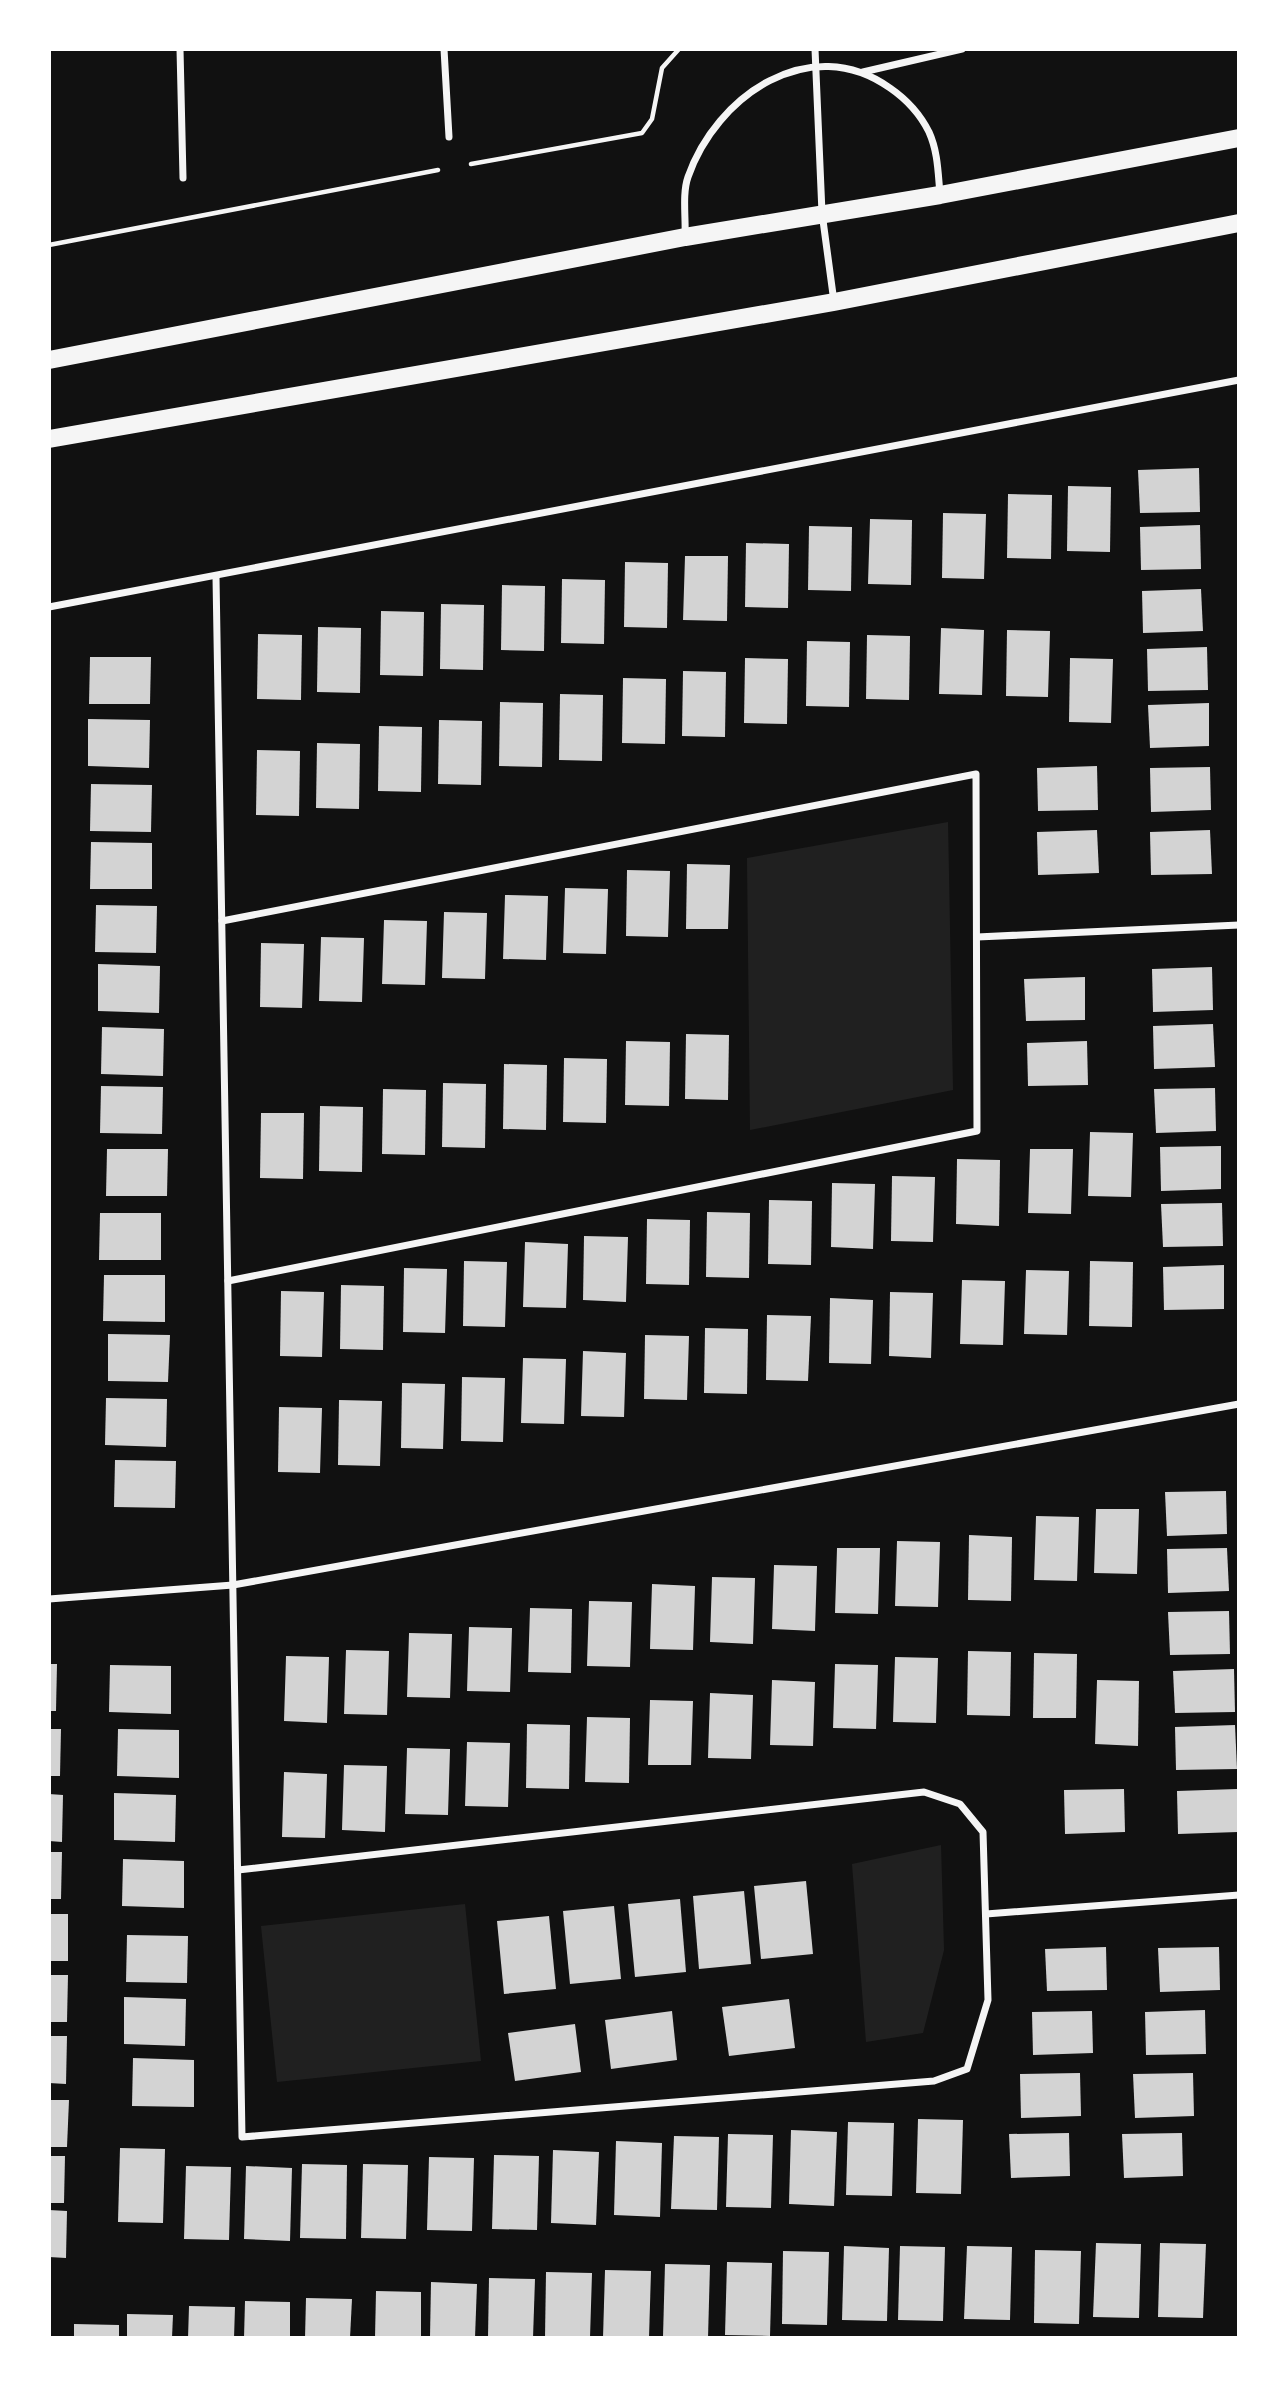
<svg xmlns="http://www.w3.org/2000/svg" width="1288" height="2387" viewBox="0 0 1288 2387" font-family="'Fira Sans Condensed',sans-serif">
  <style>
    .green { fill: #202020 }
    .building { fill: #d3d3d3 }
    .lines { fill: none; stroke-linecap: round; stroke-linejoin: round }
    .path { stroke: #f5f5f5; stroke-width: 4.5 }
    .minor { stroke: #f5f5f5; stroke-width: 7 }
    .primary { stroke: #f5f5f5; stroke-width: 18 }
  </style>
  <rect width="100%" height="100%" fill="#111"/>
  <g class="green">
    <path d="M948 822 953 1090 750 1130 747 858Z"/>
    <path d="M941 1845 944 1950 923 2033 866 2042 852 1864Z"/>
    <path d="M465 1904 481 2061 277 2082 261 1926Z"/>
  </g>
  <g class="building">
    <path d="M1199 468 1200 512 1140 513 1138 470Z"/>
    <path d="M1068 486 1111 487 1110 552 1067 551Z"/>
    <path d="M1008 494 1052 495 1051 559 1007 558Z"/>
    <path d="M943 513 986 514 984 579 942 578Z"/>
    <path d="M870 519 912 520 911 585 868 584Z"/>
    <path d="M1200 525 1201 569 1141 570 1140 527Z"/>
    <path d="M809 526 852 527 851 591 808 590Z"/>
    <path d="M746 543 789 544 788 608 745 607Z"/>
    <path d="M685 556H728L727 621 683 620Z"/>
    <path d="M625 562 668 563 667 628 624 627Z"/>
    <path d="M562 579 605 580 604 644 561 643Z"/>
    <path d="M502 585 545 586 544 651 501 650Z"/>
    <path d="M1201 589 1203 631 1143 633 1142 591Z"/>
    <path d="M441 604 484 605 483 670 440 669Z"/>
    <path d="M381 611 424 612 423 676 380 675Z"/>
    <path d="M318 627 361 628 360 693 317 692Z"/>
    <path d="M941 628 984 630 982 695 939 694Z"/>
    <path d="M1007 630 1050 631 1048 697 1006 696Z"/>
    <path d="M258 634 302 635 301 700 257 699Z"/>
    <path d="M867 635 910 636 909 700 866 699Z"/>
    <path d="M807 641 850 642 849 707 806 706Z"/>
    <path d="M1207 647 1208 690 1148 691 1147 649Z"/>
    <path d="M90 657H151L150 704H89Z"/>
    <path d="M745 658 788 659 787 724 744 723Z"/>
    <path d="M1070 658 1113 659 1111 723 1069 722Z"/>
    <path d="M683 671 726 672 725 737 682 736Z"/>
    <path d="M623 678 666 679 665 744 622 743Z"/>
    <path d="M560 694 603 695 602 761 559 760Z"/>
    <path d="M500 702 543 703 542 767 499 766Z"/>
    <path d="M1209 703V746L1150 748 1148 705Z"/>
    <path d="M88 719 150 720 149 768 88 766Z"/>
    <path d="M439 720 482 721 481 785 438 784Z"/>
    <path d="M379 726 422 727 421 792 378 791Z"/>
    <path d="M317 743 360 744 359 809 316 808Z"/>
    <path d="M257 750 300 751 299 816 256 815Z"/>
    <path d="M1097 766 1098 810 1038 811 1037 768Z"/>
    <path d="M1210 767 1211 810 1151 812 1150 768Z"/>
    <path d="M91 784 152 785 151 832 90 831Z"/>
    <path d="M1097 830 1099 873 1038 875 1037 832Z"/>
    <path d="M1210 830 1212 874 1151 875 1150 832Z"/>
    <path d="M91 842 152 843V889H90Z"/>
    <path d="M687 864 730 865 728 929H686Z"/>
    <path d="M627 870 670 871 668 937 626 936Z"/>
    <path d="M565 888 608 889 606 954 563 953Z"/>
    <path d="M505 895 548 896 546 960 503 959Z"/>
    <path d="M96 905 157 906 156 953 95 952Z"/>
    <path d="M444 912 487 913 485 979 442 978Z"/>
    <path d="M384 920 427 921 425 985 382 984Z"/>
    <path d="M321 937 364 938 362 1002 319 1001Z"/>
    <path d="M261 943 304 944 302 1008 260 1007Z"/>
    <path d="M98 964 160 966 159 1013 98 1011Z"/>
    <path d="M1212 967 1213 1010 1153 1012 1152 969Z"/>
    <path d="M1085 977V1020L1026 1021 1024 979Z"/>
    <path d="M1213 1024 1215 1067 1154 1069 1153 1026Z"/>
    <path d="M102 1027 164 1029 163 1076 101 1074Z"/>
    <path d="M686 1034 729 1035 728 1100 685 1099Z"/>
    <path d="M626 1041 670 1042 669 1106 625 1105Z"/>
    <path d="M1087 1041 1088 1085 1028 1086 1027 1043Z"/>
    <path d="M564 1058 607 1059 606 1123 563 1122Z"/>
    <path d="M504 1064 547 1065 546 1130 503 1129Z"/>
    <path d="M443 1083 486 1084 485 1148 442 1147Z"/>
    <path d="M101 1086 163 1087 162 1134 100 1133Z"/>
    <path d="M1215 1088 1216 1131 1156 1133 1154 1089Z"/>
    <path d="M383 1089 426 1090 425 1155 382 1154Z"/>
    <path d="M320 1106 363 1107 362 1172 319 1171Z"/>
    <path d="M261 1113H304L303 1179 260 1178Z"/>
    <path d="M1090 1132 1133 1133 1131 1197 1088 1196Z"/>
    <path d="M1221 1146V1189L1161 1191 1160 1147Z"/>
    <path d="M107 1149H168L167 1196H106Z"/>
    <path d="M1030 1149H1073L1071 1214 1028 1213Z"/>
    <path d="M957 1159 1000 1160 999 1226 956 1224Z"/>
    <path d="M892 1176 935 1177 933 1242 891 1241Z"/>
    <path d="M832 1183 875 1184 873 1249 831 1247Z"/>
    <path d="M769 1200 812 1201 811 1265 768 1264Z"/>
    <path d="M1222 1203 1223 1246 1163 1247 1161 1204Z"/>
    <path d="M707 1212 750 1213 749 1278 706 1277Z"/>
    <path d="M100 1213H161V1260H99Z"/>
    <path d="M647 1219 690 1220 689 1285 646 1284Z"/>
    <path d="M584 1236 628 1237 626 1302 583 1300Z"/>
    <path d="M525 1242 568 1244 566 1308 523 1307Z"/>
    <path d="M464 1261 507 1262 505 1327 463 1326Z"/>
    <path d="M1090 1261 1133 1262 1132 1327 1089 1326Z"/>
    <path d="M1224 1265V1309L1164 1310 1163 1267Z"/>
    <path d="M404 1268 447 1269 445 1333 403 1332Z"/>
    <path d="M1026 1270 1069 1271 1067 1335 1024 1334Z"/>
    <path d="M104 1275H165V1322L103 1321Z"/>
    <path d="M962 1280 1005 1281 1003 1345 960 1344Z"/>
    <path d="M341 1285 384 1286 383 1350 340 1349Z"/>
    <path d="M281 1291 324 1292 322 1357 280 1356Z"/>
    <path d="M890 1292 933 1293 931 1358 889 1356Z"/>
    <path d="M830 1298 873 1300 871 1364 829 1363Z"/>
    <path d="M767 1315 811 1316 808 1381 766 1380Z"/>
    <path d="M705 1328 748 1329 747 1394 704 1393Z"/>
    <path d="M108 1334 170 1335 168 1382 108 1381Z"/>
    <path d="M645 1335 689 1336 687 1400 644 1399Z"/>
    <path d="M583 1351 626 1353 624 1417 581 1416Z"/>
    <path d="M523 1358 566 1359 564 1424 521 1423Z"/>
    <path d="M462 1377 505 1378 503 1442 461 1441Z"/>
    <path d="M402 1383 445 1384 443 1449 401 1448Z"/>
    <path d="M106 1398 167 1399 166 1447 105 1445Z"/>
    <path d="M339 1400 382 1401 380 1466 338 1465Z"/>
    <path d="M279 1407 322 1408 320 1473 278 1472Z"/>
    <path d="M115 1460 176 1461 175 1508 114 1507Z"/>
    <path d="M1226 1491 1227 1534 1167 1536 1165 1492Z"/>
    <path d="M1096 1509H1139L1137 1574 1094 1573Z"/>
    <path d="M1036 1516 1079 1517 1077 1581 1034 1580Z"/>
    <path d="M969 1535 1012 1537 1011 1601 968 1600Z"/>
    <path d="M897 1541 940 1542 938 1607 895 1606Z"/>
    <path d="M837 1548H880L878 1614 835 1613Z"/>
    <path d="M1227 1548 1229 1591 1168 1593 1167 1549Z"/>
    <path d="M774 1565 817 1566 815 1631 772 1629Z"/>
    <path d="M712 1577 755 1578 753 1644 710 1642Z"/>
    <path d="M652 1584 695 1586 693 1650 650 1649Z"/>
    <path d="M589 1601 632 1602 630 1667 587 1666Z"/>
    <path d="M530 1608 572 1609 571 1673 528 1672Z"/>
    <path d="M1229 1611 1230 1654 1170 1655 1168 1612Z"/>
    <path d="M469 1627 512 1628 510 1692 467 1691Z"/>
    <path d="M409 1633 452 1634 450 1698 407 1697Z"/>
    <path d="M346 1650 389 1651 387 1715 344 1714Z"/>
    <path d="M968 1651 1011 1652 1010 1716 967 1715Z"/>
    <path d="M1034 1653 1077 1654 1076 1718H1033Z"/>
    <path d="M286 1656 329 1657 327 1723 284 1721Z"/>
    <path d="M895 1657 938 1658 936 1723 893 1722Z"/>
    <path d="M49 1664H57L56 1711H49Z"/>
    <path d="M835 1664 878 1665 876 1729 833 1728Z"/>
    <path d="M110 1665 171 1666V1714L109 1712Z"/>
    <path d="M1234 1669 1235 1712 1175 1713 1173 1671Z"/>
    <path d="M772 1680 815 1682 813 1746 770 1745Z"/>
    <path d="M1097 1680 1139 1681 1138 1746 1095 1744Z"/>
    <path d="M710 1693 753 1695 751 1759 708 1758Z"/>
    <path d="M650 1700 693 1701 691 1765H648Z"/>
    <path d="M587 1717 630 1718 629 1783 585 1782Z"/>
    <path d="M527 1724 570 1725 569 1789 526 1788Z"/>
    <path d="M1235 1725 1237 1769 1176 1770 1175 1727Z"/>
    <path d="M49 1729H61L60 1776H49Z"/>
    <path d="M118 1729 179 1730V1778L117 1776Z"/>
    <path d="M467 1742 510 1743 508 1807 465 1806Z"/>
    <path d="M407 1748 450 1749 448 1815 405 1814Z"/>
    <path d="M344 1765 387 1766 385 1832 342 1830Z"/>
    <path d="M284 1772 327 1774 325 1838 282 1837Z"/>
    <path d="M1124 1789 1125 1832 1065 1834 1064 1790Z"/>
    <path d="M1237 1789 1238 1832 1178 1834 1177 1791Z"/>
    <path d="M114 1793 176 1795 175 1842 114 1840Z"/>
    <path d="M49 1794 63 1795 62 1842 49 1841Z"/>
    <path d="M49 1852H62L61 1899H49Z"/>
    <path d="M123 1859 184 1861V1908L122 1906Z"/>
    <path d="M806 1881 813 1954 761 1959 754 1886Z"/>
    <path d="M744 1891 751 1964 699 1969 693 1896Z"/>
    <path d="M680 1899 686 1972 635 1977 628 1904Z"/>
    <path d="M614 1906 621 1979 570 1984 563 1911Z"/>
    <rect x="49" y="1914" width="19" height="47"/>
    <path d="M549 1916 556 1989 504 1994 497 1921Z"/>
    <path d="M127 1935 188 1936 187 1983 126 1982Z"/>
    <path d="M1106 1947 1107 1990 1047 1991 1045 1949Z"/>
    <path d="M1219 1947 1220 1990 1160 1992 1158 1948Z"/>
    <path d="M49 1975H68L67 2022H49Z"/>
    <path d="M124 1997 186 1999 185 2046 124 2044Z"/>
    <path d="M789 1999 795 2048 729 2056 722 2007Z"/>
    <path d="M1205 2010 1206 2054 1146 2055 1145 2012Z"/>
    <path d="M672 2011 677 2060 611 2069 605 2020Z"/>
    <path d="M1092 2011 1093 2053 1033 2055 1032 2012Z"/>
    <path d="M575 2024 581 2072 515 2081 508 2033Z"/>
    <path d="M49 2036H67L66 2084 49 2083Z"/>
    <path d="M133 2058 194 2060V2107L132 2106Z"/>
    <path d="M1080 2073 1081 2116 1021 2118 1020 2074Z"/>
    <path d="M1193 2073 1194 2116 1135 2118 1133 2074Z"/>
    <path d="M49 2100H69L67 2147H49Z"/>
    <path d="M918 2119 963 2120 961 2194 916 2193Z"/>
    <path d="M848 2122 894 2123 892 2196 846 2195Z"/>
    <path d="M791 2130 837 2132 834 2206 789 2204Z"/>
    <path d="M1069 2133 1070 2176 1011 2178 1009 2134Z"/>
    <path d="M1182 2133 1183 2176 1124 2178 1122 2134Z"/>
    <path d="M728 2134 773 2135 771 2208 726 2207Z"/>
    <path d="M674 2136 719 2137 717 2210 671 2209Z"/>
    <path d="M616 2141 662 2143 660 2217 614 2215Z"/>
    <path d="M120 2148 165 2149 163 2223 118 2222Z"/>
    <path d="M553 2150 599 2152 596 2225 551 2223Z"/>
    <path d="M494 2155 539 2156 537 2230 492 2229Z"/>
    <path d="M49 2156H65L64 2203H49Z"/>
    <path d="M429 2157 474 2158 472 2231 427 2230Z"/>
    <path d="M302 2164 347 2165 346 2239 300 2238Z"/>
    <path d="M363 2164 408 2165 406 2239 361 2238Z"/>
    <path d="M186 2166 231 2167 229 2240 184 2239Z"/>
    <path d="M246 2166 292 2168 290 2241 244 2239Z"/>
    <path d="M49 2210 67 2211 66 2258 49 2257Z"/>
    <path d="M1096 2243 1141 2244 1139 2318 1093 2317Z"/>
    <path d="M1160 2243 1206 2244 1203 2318 1158 2317Z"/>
    <path d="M844 2246 889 2248 887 2321 842 2320Z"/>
    <path d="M900 2246 945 2247 943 2321 898 2320Z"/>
    <path d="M967 2246 1012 2247 1010 2320 964 2319Z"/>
    <path d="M1035 2250 1081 2251 1079 2324 1034 2323Z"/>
    <path d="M783 2251 829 2252 827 2325 782 2324Z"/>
    <path d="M727 2262 772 2263 770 2336 725 2335Z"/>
    <path d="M665 2264 710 2265 708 2338 663 2337Z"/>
    <path d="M605 2270 651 2271 649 2338H603Z"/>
    <path d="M546 2272 592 2273 590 2338H545Z"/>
    <path d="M489 2278 535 2279 533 2338H488Z"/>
    <path d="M431 2282 477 2284 475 2338H430Z"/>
    <path d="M376 2291 421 2292V2338H375Z"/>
    <path d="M306 2298 352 2299 350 2338H305Z"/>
    <path d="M245 2301 290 2302V2338H244Z"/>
    <path d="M189 2306 235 2307 234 2338H188Z"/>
    <path d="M127 2314 173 2315 172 2338H127Z"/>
    <path d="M74 2324 119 2325V2338H74Z"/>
  </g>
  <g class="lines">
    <g class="path">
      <path d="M471 164 642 133 652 119 662 68 679 49"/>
      <path d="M49 245 438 170"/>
    </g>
    <g class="minor">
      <path d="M180 49 183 178"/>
      <path d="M444 49 449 137"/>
      <path d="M815 49 822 213 834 302"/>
      <path d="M863 72 962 49"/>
      <path d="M685 236C686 218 682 194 688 177 716 96 810 31 890 88 906 99 920 114 929 132 938 152 938 173 940 194"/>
      <path d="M216 577 242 2137 934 2081 967 2069 988 2000 983 1832 960 1804 924 1792 238 1870"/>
      <path d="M49 607 1239 380"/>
      <path d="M222 921 976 774 977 1131 228 1281"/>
      <path d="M977 937 1239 925"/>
      <path d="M49 1599 233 1585 1239 1404"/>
      <path d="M986 1914 1239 1895"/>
    </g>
    <g class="primary">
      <path d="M49 360 685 237 940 195 1239 138"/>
      <path d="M49 439 834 302 1239 223"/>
    </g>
  </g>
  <rect width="1288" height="2387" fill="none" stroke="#ffffff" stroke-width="102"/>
</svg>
